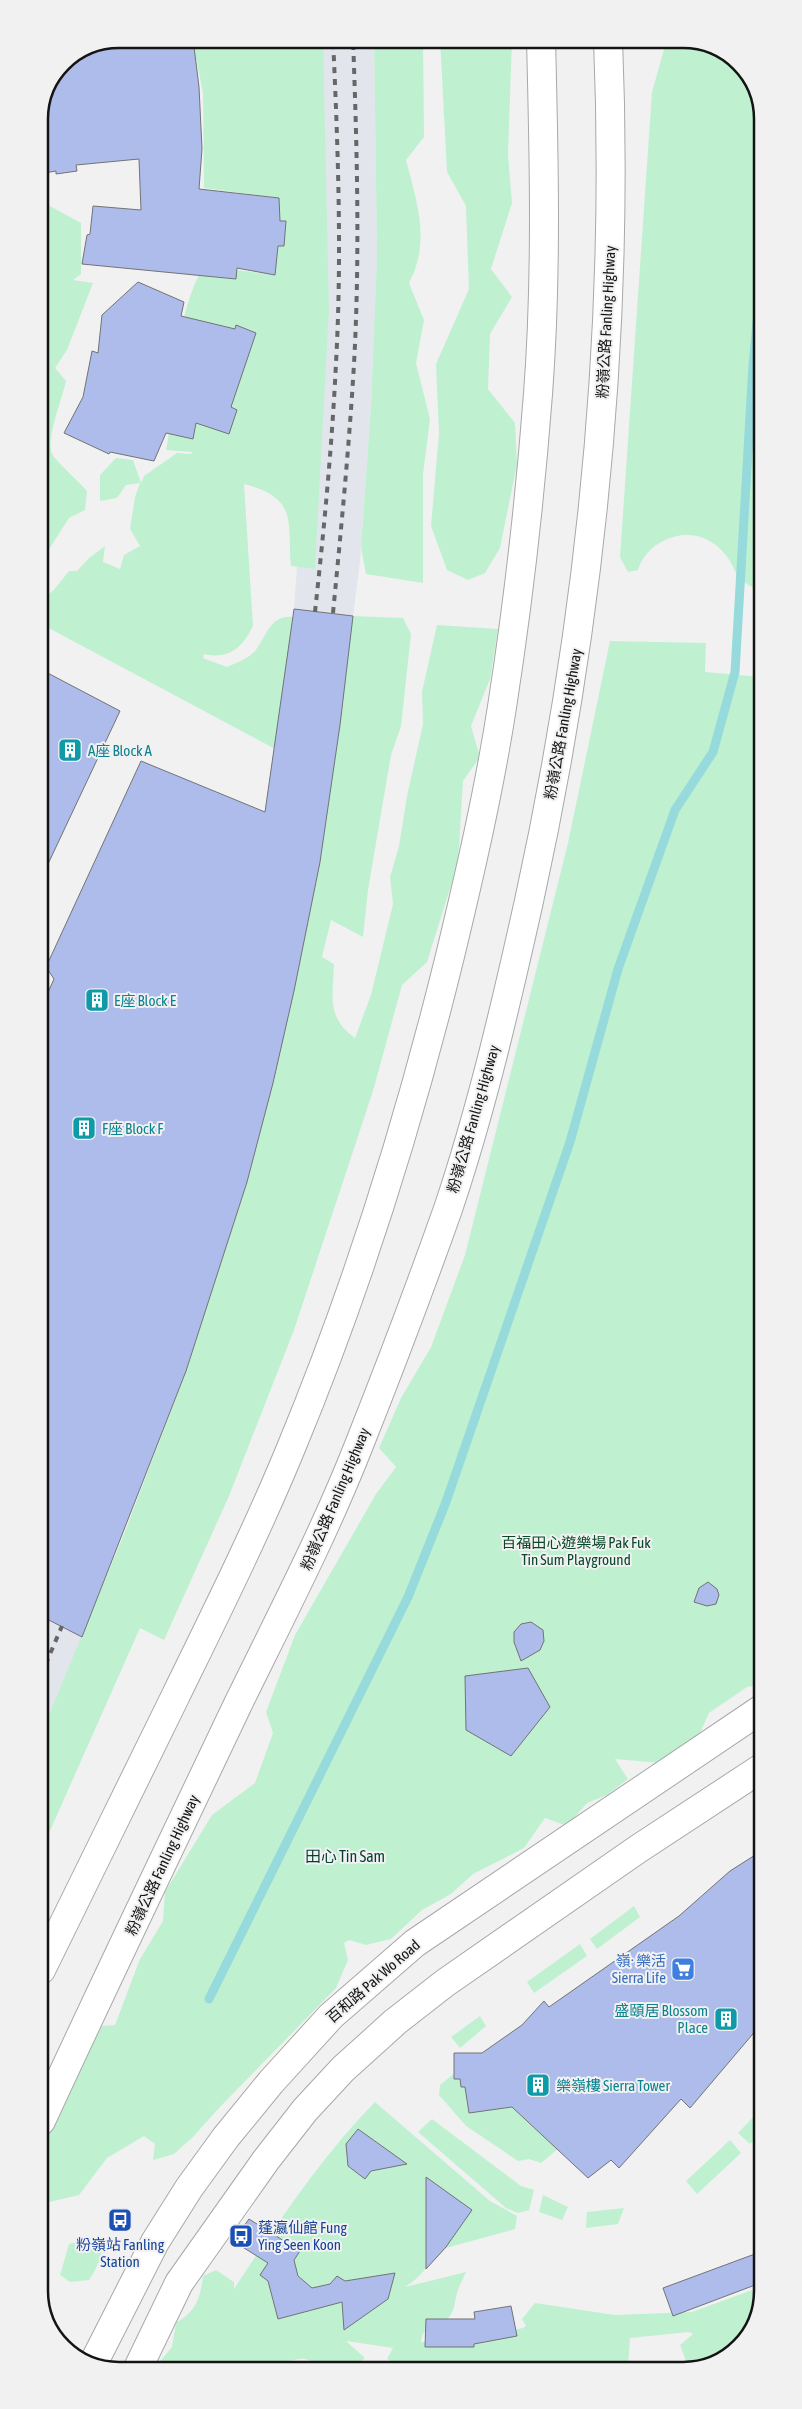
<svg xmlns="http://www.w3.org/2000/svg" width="802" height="2409" viewBox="0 0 802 2409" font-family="'Asap Condensed','Noto Sans TC',sans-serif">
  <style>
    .built { fill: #e3e5ed }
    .green { fill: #bff1d1 }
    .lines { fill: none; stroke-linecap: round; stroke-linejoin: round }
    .stream { stroke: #96dadb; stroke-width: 9 }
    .building { fill: #aebcec; stroke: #727374 }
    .major-casing { stroke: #a7a8a8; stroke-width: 30 }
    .highway-casing { stroke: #a7a8a8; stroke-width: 30 }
    .major { stroke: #fff; stroke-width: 28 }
    .highway { stroke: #fff; stroke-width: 28 }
    .rail { stroke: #676768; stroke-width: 4; stroke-dasharray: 6 6; stroke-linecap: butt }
    .labels { text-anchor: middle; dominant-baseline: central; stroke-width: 4; stroke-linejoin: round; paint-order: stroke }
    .street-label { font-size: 15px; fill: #141414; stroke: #f1f1f2 }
    .culture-label { font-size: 15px; fill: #0d838f; stroke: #f1f1f2; text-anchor: start }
    .park-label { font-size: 15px; fill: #0a482a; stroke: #f1f1f2 }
    .shop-label { font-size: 15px; fill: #366cbe; stroke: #f1f1f2; text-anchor: end }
    .transit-label { font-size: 15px; fill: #164399; stroke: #f1f1f2; text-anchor: start }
    .neighbourhood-label { font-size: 16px; fill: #043f34; stroke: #f1f1f2 }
    .rim { fill: none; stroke: #141414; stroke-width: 2.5 }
  </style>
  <rect width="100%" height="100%" fill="#f1f1f2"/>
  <g class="built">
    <path d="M303 39H374L377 256 371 406 360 561 353 616 294 609 304 469Z"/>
    <path d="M41 1616 82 1637 41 1734Z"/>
  </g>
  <g class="green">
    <path d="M192 39H323L329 309 315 569 291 566C287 522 299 498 244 484L253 626C243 647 229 660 204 654L203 658 227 667C236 663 249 658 255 651 267 636 270 614 293 617L275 749 43 625 39 621V599L53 591 69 571H77L89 558 105 546 103 562 120 569 124 555 140 546 130 529 135 497 140 483 126 485 117 498 100 501V475L116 458 133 460 141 483 144 476 177 453 191 454 192 452 166 450C178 392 172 329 199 275L230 279 237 270 275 275 279 198 204 188 203 93Z"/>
    <path d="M374 39H423L424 137 406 160C417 203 431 241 409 283L424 320 416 363 430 419 423 474V583L366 574 361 547 371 406 377 256Z"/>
    <path d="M440 39H512L508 155 512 203 491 269 512 297 490 334 488 389 515 423 517 464 500 548 485 573 468 580 447 570 431 526 439 433 436 364 469 289 466 206 447 172Z"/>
    <path d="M667 39H689L736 58 761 98V592L738 579C728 545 697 524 663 541 651 547 642 557 638 570L628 572 620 557 652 92Z"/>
    <path d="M39 200 81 223V274L73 280 93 283 67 350 55 368 66 381C62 400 46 437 52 454 55 460 81 484 87 491L85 510 69 518 39 565Z"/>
    <path d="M353 616 403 618 411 634 401 726 391 755 368 890 363 937 331 920 322 957 334 964C333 997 326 1017 355 1038L371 995 393 904 390 877 399 846 407 796 423 724 422 692 437 625 498 629 490 679 471 726 480 757 463 781 458 863 427 962 402 985 373 1091 294 1330 229 1496 164 1640 140 1628 41 1851V1734L126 1529 186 1371 247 1182 273 1083 320 862Z"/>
    <path d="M610 641 706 643 705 672 761 677 763 1685 747 1687 709 1713 700 1733 660 1763 615 1759 628 1779 607 1795 587 1803 567 1826 545 1818 524 1848 473 1874 451 1894 422 1910 391 1939 366 1945 349 1940 344 1943 348 1960 336 1988 218 2109 193 2137 174 2154 153 2160 155 2144 144 2136 107 2158 79 2195 41 2204V2146L54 2116 65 2073 85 2060 97 2026 115 2025 140 1959 163 1921 165 1892 212 1815 255 1783 273 1733 266 1712 295 1635 376 1494 396 1467 379 1448 401 1398 431 1347 465 1255 568 843Z"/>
    <path d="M634 1906 640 1917 597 1949 590 1939Z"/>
    <path d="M580 1944 587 1956 534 1993 527 1982Z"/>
    <path d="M480 2016 486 2026 460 2048 451 2037Z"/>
    <path d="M462 2067 469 2112 512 2107 558 2149 541 2163 529 2159 518 2161 466 2126 439 2095 440 2085Z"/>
    <path d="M375 2102 490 2201 517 2216 515 2229 446 2248 416 2279 405 2287 466 2272C463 2279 459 2286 457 2293 454 2304 455 2313 445 2321 436 2329 423 2324 421 2342H446L523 2328 526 2326 522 2319 535 2303 615 2315 692 2312 763 2286 747 2339 704 2368H697L686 2361 680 2345 693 2334 689 2332 630 2338 628 2368 408 2369 387 2359 393 2348 346 2341 365 2358C343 2379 329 2365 305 2359 299 2358 291 2361 285 2362L280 2369 153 2370 172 2347 176 2323C196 2311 200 2299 203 2276L216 2270 234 2282V2289C277 2224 320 2158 375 2102Z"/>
    <path d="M763 2107V2130L750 2144 738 2133Z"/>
    <path d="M432 2119 521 2186 534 2190 529 2210 518 2213 506 2208 418 2132Z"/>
    <path d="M730 2140 741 2153 697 2194 686 2181Z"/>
    <path d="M543 2195 568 2207 562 2220 539 2212Z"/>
    <path d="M624 2208 618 2224 586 2228 587 2212Z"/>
    <path d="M91 2239H103C103 2254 98 2267 89 2280L70 2282 60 2275 69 2244Z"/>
  </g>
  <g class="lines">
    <path class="stream" d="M209 1999 408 1597 446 1502 570 1142 618 969 675 810 713 752 735 672 753 365 761 280"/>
  </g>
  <g class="building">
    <path d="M118 39H193L199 87 202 149 199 189 279 198 280 221H286L284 246H278L275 275 237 268 236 279 82 264 87 235 90 234 93 206 141 210 139 159 76 165 77 171 56 174V171L39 174V113L62 62Z"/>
    <path d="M138 282 184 302 181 316 235 329 236 325 256 333 231 407 237 410 229 434 196 423 193 439 166 433 154 461 110 452 109 454 64 433 83 397 92 351 98 353 102 315Z"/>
    <path d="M294 609 353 616 340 725 320 862 294 991 273 1083 247 1182 186 1371 82 1637 41 1616 40 1010 54 979 46 967 141 761 265 812Z"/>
    <path d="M40 669 120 711 40 881Z"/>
    <path d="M708 1582 717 1589 719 1595 716 1604 707 1606 694 1602 699 1588Z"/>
    <path d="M531 1622 543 1630 544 1641 540 1650 521 1661 514 1642V1632L521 1624Z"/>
    <path d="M528 1668 550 1707 511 1756 466 1730 465 1676Z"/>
    <path d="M763 1850V2022L690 2108 681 2099 619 2168 611 2160 588 2178 512 2107 469 2113 465 2087H461L460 2079H454V2053H482L522 2025 544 2001 549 2007 679 1916 730 1871Z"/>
    <path d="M358 2129 407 2164 371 2171 365 2179 348 2166 346 2144Z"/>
    <path d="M426 2177 472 2210 446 2247 426 2269Z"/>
    <path d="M249 2219 300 2251 294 2260 298 2276 312 2288 330 2284 337 2276 345 2281 395 2273 388 2299 344 2330 342 2302 278 2319 268 2281 260 2275 268 2263 233 2241Z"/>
    <path d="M763 2251V2282L673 2316 663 2288Z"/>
    <path d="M511 2306 517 2336 474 2344V2347H425L426 2319H475L474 2312Z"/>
  </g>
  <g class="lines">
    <g class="major-casing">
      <g id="major">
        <path d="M94 2362 155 2242 189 2188 226 2137 271 2082 331 2016 415 1943 763 1708"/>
        <path d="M137 2370 179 2283 266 2160 305 2110 343 2069 395 2022 445 1983 638 1849 763 1767"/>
      </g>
    </g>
    <g class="highway-casing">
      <g id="highway">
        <path d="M41 1970C86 1879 130 1788 175 1697 215 1615 256 1533 291 1448 357 1289 409 1123 450 956 470 873 489 791 502 707 518 604 530 499 538 394 547 276 544 157 541 39"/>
        <path d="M41 2121C105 1982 172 1843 238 1704 280 1618 324 1534 359 1445 390 1367 420 1288 448 1209 482 1108 506 1004 529 901 591 618 620 329 608 39"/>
      </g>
    </g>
    <use href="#major" class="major"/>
    <use href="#highway" class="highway"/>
    <g class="rail">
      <path d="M315 612C324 529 332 446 336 363 342 255 338 147 333 39"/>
      <path d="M333 613C341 530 349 448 354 364 360 256 357 147 353 39"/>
      <path d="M41 1638 48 1620"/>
      <path d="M41 1675 62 1626"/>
    </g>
  </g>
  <defs>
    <g id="building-square" transform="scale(1.25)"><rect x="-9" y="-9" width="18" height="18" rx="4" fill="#0f9aa8" stroke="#f1f1f2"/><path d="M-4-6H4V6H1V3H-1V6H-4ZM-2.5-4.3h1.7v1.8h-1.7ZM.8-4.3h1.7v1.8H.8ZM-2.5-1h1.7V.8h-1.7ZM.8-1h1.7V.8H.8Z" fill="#fff"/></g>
    <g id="supermarket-square" transform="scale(1.25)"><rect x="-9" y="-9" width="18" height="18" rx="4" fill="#3f7fe0" stroke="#f1f1f2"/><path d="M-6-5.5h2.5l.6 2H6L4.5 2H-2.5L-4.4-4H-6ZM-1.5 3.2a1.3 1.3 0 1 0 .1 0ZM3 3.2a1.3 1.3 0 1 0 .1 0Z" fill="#fff"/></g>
    <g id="bus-square" transform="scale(1.25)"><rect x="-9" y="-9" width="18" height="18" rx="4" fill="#1a4fb4" stroke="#f1f1f2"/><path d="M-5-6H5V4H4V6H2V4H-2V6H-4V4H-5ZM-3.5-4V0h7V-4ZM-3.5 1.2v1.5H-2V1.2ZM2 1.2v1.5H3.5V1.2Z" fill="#fff"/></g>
  </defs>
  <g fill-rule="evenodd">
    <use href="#building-square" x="70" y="750"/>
    <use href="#building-square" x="97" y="1000"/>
    <use href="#building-square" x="84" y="1128"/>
    <use href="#supermarket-square" x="683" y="1969"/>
    <use href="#building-square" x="726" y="2019"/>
    <use href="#building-square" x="538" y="2085"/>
    <use href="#bus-square" x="120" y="2220"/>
    <use href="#bus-square" x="241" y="2236"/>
  </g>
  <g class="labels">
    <g class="street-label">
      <text transform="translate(606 322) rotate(-87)">粉嶺公路 Fanling Highway</text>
      <text transform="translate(563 724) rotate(-80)">粉嶺公路 Fanling Highway</text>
      <text transform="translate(473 1119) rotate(-74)">粉嶺公路 Fanling Highway</text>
      <text transform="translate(335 1499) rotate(-67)">粉嶺公路 Fanling Highway</text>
      <text transform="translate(162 1865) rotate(-65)">粉嶺公路 Fanling Highway</text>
      <text transform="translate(373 1981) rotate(-41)">百和路 Pak Wo Road</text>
    </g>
    <g class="culture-label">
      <text x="88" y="750">A座 Block A</text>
      <text x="114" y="1000">E座 Block E</text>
      <text x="102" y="1128">F座 Block F</text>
      <text x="708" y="2010" text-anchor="end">盛頤居 Blossom<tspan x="708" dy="17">Place</tspan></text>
      <text x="556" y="2085">樂嶺樓 Sierra Tower</text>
    </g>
    <g class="park-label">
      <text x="576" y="1542">百福田心遊樂場 Pak Fuk<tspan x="576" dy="17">Tin Sum Playground</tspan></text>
    </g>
    <g class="shop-label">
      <text x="666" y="1960">嶺· 樂活<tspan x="666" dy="17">Sierra Life</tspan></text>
    </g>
    <g class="transit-label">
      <text x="258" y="2227">蓬瀛仙館 Fung<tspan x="258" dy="17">Ying Seen Koon</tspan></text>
      <text x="120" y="2244" text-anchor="middle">粉嶺站 Fanling<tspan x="120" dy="17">Station</tspan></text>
    </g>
    <g class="neighbourhood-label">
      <text x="345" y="1856">田心 Tin Sam</text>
    </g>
  </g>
  <path d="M0 0H802V2409H0ZM119 48H683A71 71 0 0 1 754 119V2291A71 71 0 0 1 683 2362H119A71 71 0 0 1 48 2291V119A71 71 0 0 1 119 48Z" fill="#f1f1f2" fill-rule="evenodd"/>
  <path class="rim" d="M119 48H683A71 71 0 0 1 754 119V2291A71 71 0 0 1 683 2362H119A71 71 0 0 1 48 2291V119A71 71 0 0 1 119 48Z"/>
</svg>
